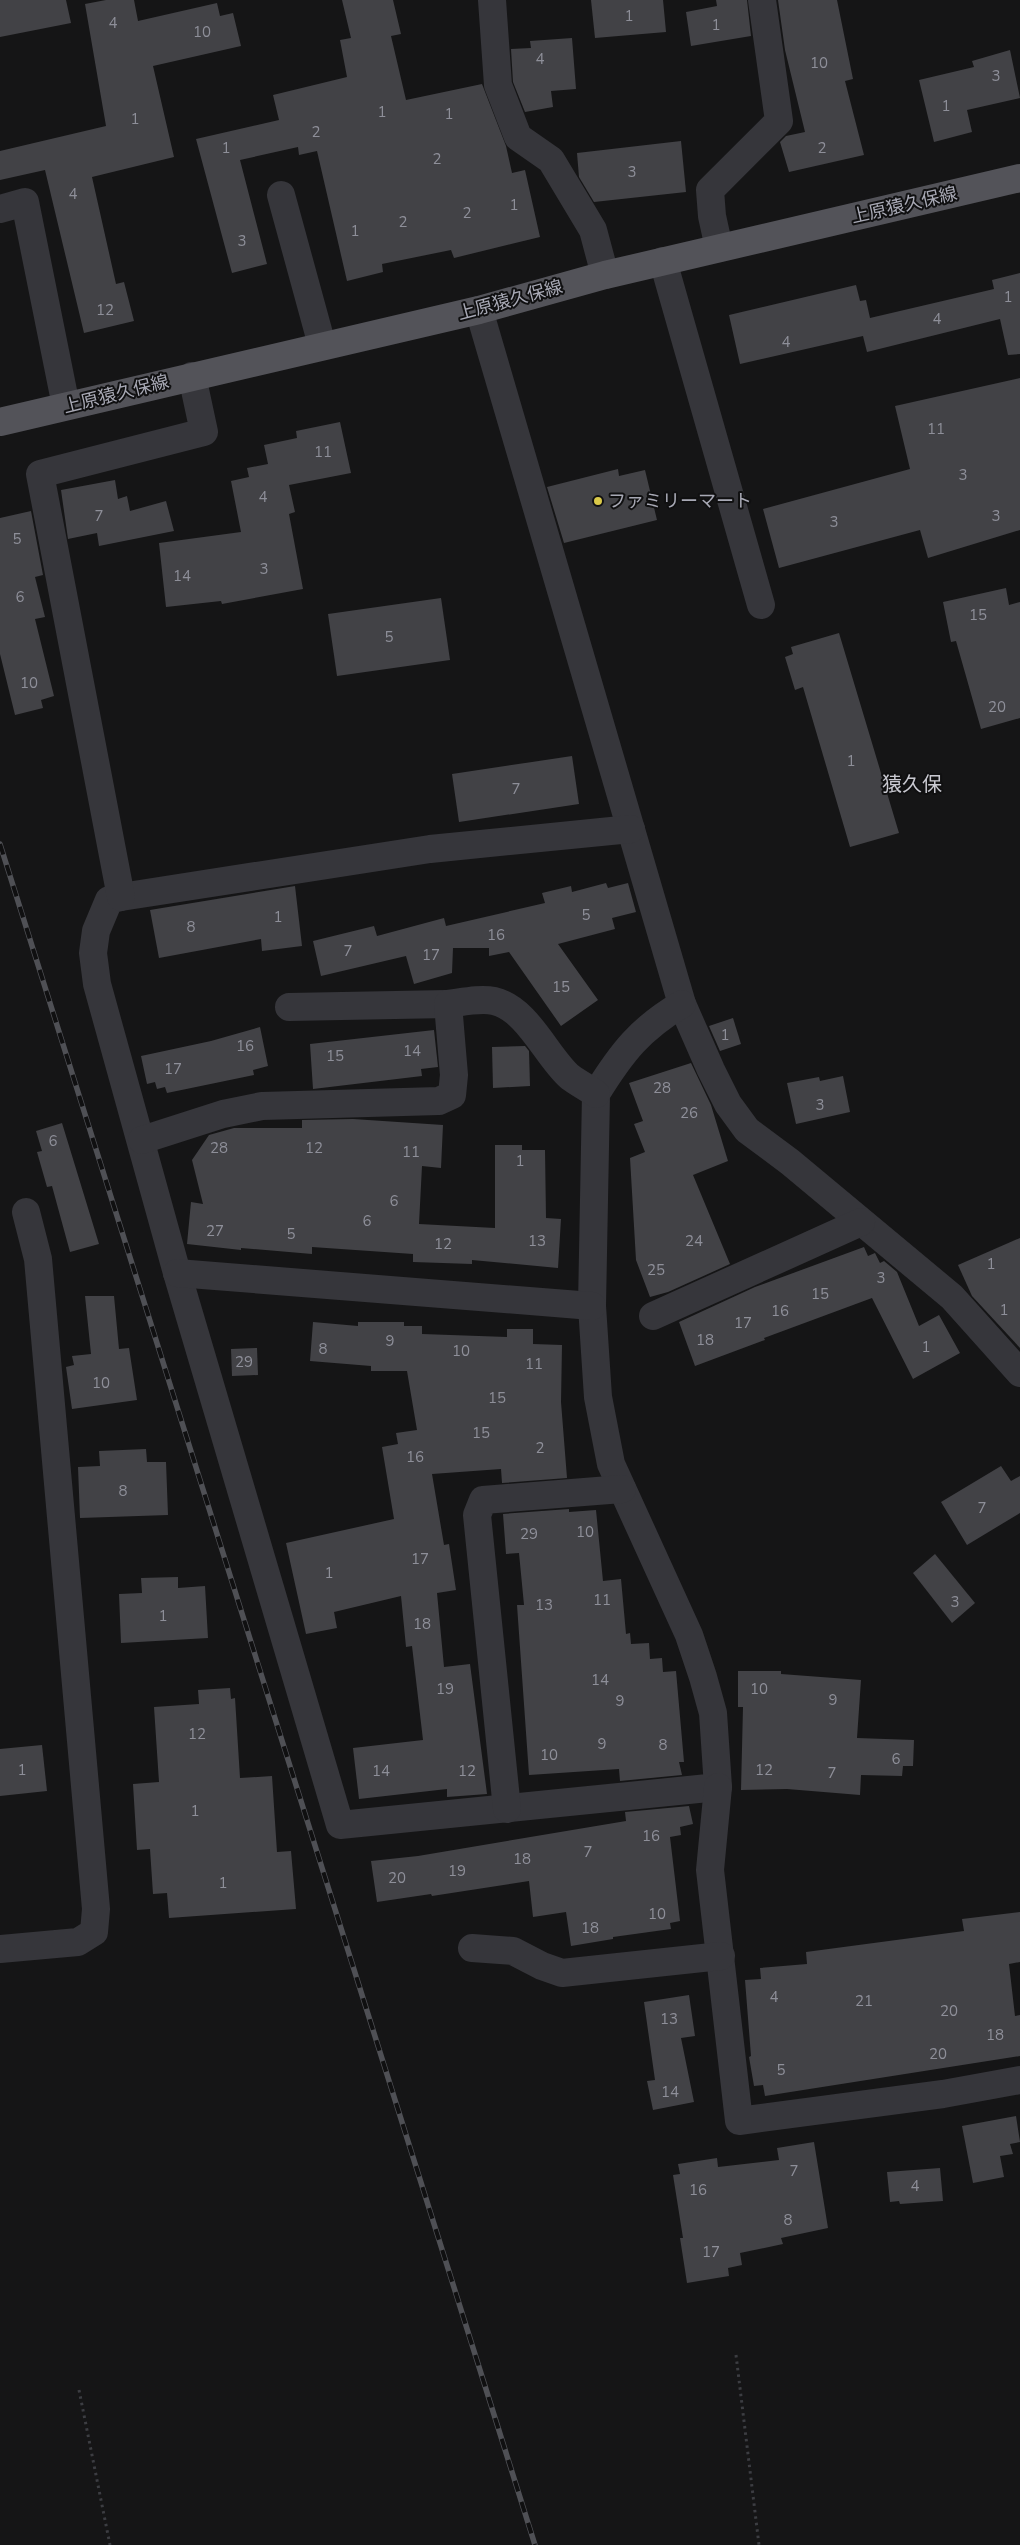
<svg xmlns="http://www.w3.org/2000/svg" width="1020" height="2545" viewBox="0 0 1020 2545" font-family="'Nunito Sans','Noto Sans JP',sans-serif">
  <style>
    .building { fill: #424246 }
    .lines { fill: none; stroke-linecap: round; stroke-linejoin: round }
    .path { stroke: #3c3d42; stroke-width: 3; stroke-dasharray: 2.5 4; stroke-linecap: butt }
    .minor { stroke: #36363b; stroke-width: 28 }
    .major { stroke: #535359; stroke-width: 28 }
    .rail-casing { stroke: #4f5055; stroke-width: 5.5 }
    .rail { stroke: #101011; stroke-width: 4; stroke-dasharray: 11; stroke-linecap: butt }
    .poi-dot { fill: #dac949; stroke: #101011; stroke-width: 2 }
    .labels { text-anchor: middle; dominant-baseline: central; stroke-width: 4; stroke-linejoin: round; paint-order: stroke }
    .number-label { font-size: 15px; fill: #8e8f99 }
    .street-label { font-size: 18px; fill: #a8a9b5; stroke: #101011 }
    .poi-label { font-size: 18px; fill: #a8a9b5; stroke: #101011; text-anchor: start }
    .quarter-label { font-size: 20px; fill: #c9c9d1; stroke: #101011 }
  </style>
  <rect width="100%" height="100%" fill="#151516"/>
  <g class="building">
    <path d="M0 0H66L71 23 0 37Z"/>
    <path d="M106 0H134L138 21 217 3 220 16 233 13 241 46 153 66 174 157 92 177 116 284 124 282 134 321 84 333 45 170 0 180V151L106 126 85 4Z"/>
    <path d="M342 0H393L401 34 391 36 406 100 482 84 506 146 512 173 525 170 540 237 454 258 451 250 382 264 383 272 347 281 317 151 299 155 298 147 240 160 267 264 232 273 196 139 279 120 273 95 347 77 340 40 351 38Z"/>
    <path d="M591 0H663L666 32 595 38Z"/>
    <path d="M716 0H747L751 36 691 46 686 12 717 6Z"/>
    <path d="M778 0H837L853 79 845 81 864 155 789 172 780 142 786 136 805 132 785 50Z"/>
    <path d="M572 38 576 89 551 91 553 107 525 112 513 82 511 49 531 48 530 41Z"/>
    <path d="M1010 50 1020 98 967 110 972 132 934 142 919 80 974 67 972 61Z"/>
    <path d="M681 141 686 192 594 202 579 177 577 153Z"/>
    <path d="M1020 273V354L1008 355 1000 319 867 352 863 336 740 364 729 315 856 285 860 301 866 300 870 318 994 289 992 280Z"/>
    <path d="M1020 378V530L928 558 920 530 779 568 763 509 910 469 895 406Z"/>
    <path d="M340 422 351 473 289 485 295 512 289 514 303 589 222 604 221 601 166 607 159 543 241 532 231 481 249 477 247 468 268 464 264 445 297 438 296 431Z"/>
    <path d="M618 469 619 476 645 470 657 520 564 543 547 487Z"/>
    <path d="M115 480 118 499 127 496 130 511 166 501 174 531 99 546 97 533 68 539 61 490Z"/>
    <path d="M31 511 43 575 35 577 45 617 35 619 54 696 41 700 43 708 15 715 0 654V518Z"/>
    <path d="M1006 588 1009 605 1020 602V718L981 729 956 641 951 642 943 602Z"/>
    <path d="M441 598 450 660 337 676 328 614Z"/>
    <path d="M839 633 899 833 850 847 803 687 795 690 785 657 793 654 791 647Z"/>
    <path d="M572 756 579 804 459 822 452 774Z"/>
    <path d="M606 883 608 888 628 883 636 912 612 918 615 929 558 944 598 1000 561 1026 509 952 489 956V948H453L452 973 414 984 406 956 321 976 313 941 374 926 377 936 444 918 446 926 545 903 542 893 571 886 572 892Z"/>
    <path d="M295 886 302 946 262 951 261 939 159 958 150 910Z"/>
    <path d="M733 1018 741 1044 720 1051 709 1026Z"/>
    <path d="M260 1027 268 1066 253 1070 254 1075 167 1093 165 1087 157 1089 155 1082 147 1084 141 1056 211 1041Z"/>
    <path d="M434 1030 438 1067 421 1069 422 1076 313 1089 310 1044Z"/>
    <path d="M525 1046 529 1051 530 1086 493 1088 492 1047Z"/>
    <path d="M691 1063 711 1105 728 1161 693 1175 730 1264 668 1292 650 1297 636 1260 630 1158 645 1152 634 1124 643 1121 629 1083Z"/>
    <path d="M843 1076 850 1112 796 1124 787 1083 819 1077 820 1081Z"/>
    <path d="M353 1119 443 1125 441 1168 422 1166 419 1224 495 1228V1145H522V1150H545L546 1218 561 1219 558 1268 472 1260V1264L413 1262V1254L312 1247V1254L241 1248V1250L187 1244 191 1202 203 1204 192 1160 209 1135 234 1128H302V1120Z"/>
    <path d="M62 1123 99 1244 70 1252 52 1186 47 1187 37 1152 42 1151 36 1131Z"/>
    <path d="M1020 1238V1348L972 1296 958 1265Z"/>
    <path d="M864 1247 868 1256 875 1253 880 1263 884 1261 897 1272 919 1326 939 1315 960 1353 913 1379 872 1298 764 1338 765 1340 695 1366 679 1322 755 1287Z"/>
    <path d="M85 1296H114L119 1349 129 1348 137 1400 72 1409 66 1367 74 1365 72 1356 91 1354Z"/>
    <path d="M313 1322 358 1326V1322H404V1326H422V1334L507 1337V1329H533V1344L562 1345 561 1402 567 1478 502 1483 501 1469 432 1474 444 1545 449 1544 456 1590 437 1593 444 1667 470 1664 487 1794 447 1797V1789L359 1799 353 1748 423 1740 412 1646 406 1647 401 1596 334 1612 337 1628 306 1634 286 1543 394 1519 382 1447 398 1444 396 1433 417 1430 407 1371H371V1366L310 1361Z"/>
    <path d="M257 1348 258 1375 232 1376 231 1349Z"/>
    <path d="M146 1449 147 1462H166L168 1515 80 1518 78 1467 100 1466 99 1451Z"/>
    <path d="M1001 1466 1011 1481 1020 1476V1513L967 1545 941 1502Z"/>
    <path d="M569 1509V1512L596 1510 603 1581 621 1579 626 1634 630 1633 631 1644 649 1643 650 1659 662 1658 663 1672 676 1671 684 1762H679L682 1775 620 1781 619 1769 529 1775 517 1605H524L519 1553 506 1554 503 1514Z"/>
    <path d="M935 1554 975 1603 952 1623 913 1573Z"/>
    <path d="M178 1577V1588L205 1586 208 1638 121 1643 119 1594 142 1593 141 1578Z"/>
    <path d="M738 1671H781V1674L861 1680 857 1738 914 1740 913 1766H903L902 1776 861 1775 860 1795 787 1789 741 1790 743 1707H738Z"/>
    <path d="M230 1688 231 1699 235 1698 240 1778 272 1776 277 1852 291 1851 296 1909 169 1918 167 1893 153 1894 150 1849 137 1850 133 1784 159 1782 154 1707 199 1704 198 1690Z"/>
    <path d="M42 1745 47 1791 0 1796V1749Z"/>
    <path d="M689 1806 693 1824 680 1827 681 1835 670 1837 680 1921 670 1923 671 1929 613 1937V1939L571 1946 566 1912 533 1917 529 1881 432 1896 431 1894 377 1902 371 1861 418 1856 626 1821 625 1812Z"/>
    <path d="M1020 1912V1962L1009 1964 1015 2016 1020 2015V2056L765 2096 763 2085 754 2086 749 2057 751 2056 745 1980 761 1979 760 1968 807 1964 806 1952 964 1931 962 1919Z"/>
    <path d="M689 1995 695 2036 681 2038 694 2102 653 2110 647 2081 655 2080 644 2002Z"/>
    <path d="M1016 2116 1020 2142 1010 2144 1013 2154 1000 2156 1004 2177 973 2183 962 2126Z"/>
    <path d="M814 2142 828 2228 781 2238 783 2244 740 2253 742 2265 728 2268 729 2276 687 2283 680 2238H683L673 2175 680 2174 678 2164 717 2158 718 2167 779 2160 777 2148Z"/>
    <path d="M940 2168 943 2201 900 2204 899 2201 890 2202 887 2172Z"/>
  </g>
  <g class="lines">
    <g class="path">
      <path d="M736 2355 759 2545"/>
      <path d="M79 2390 110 2545"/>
    </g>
    <g class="minor">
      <path d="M492 0 498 85 518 137 551 160 593 230 605 275"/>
      <path d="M281 195 322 345"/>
      <path d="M0 209 25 202 66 406"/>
      <path d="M719 248 712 216 710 190 779 121 762 0"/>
      <path d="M663 261 761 605"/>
      <path d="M479 310 682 1004 711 1070 728 1104 747 1130 790 1162 952 1297 1020 1373"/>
      <path d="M631 829 430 849 121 897 109 900 96 931 93 953 97 984 177 1273 340 1825 718 1787 713 1713 703 1677 689 1635 611 1464 598 1397 592 1306 596 1094C622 1052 640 1029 682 1004"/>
      <path d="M121 897 40 474 204 432 192 376"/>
      <path d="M289 1007 448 1004"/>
      <path d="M142 1140 223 1114 262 1106 439 1101 452 1095 454 1075 448 1004C463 1002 480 998 494 1001 528 1009 546 1056 570 1077 578 1083 588 1088 596 1094"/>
      <path d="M177 1273 592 1306"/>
      <path d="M653 1316 861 1222"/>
      <path d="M718 1787 710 1870 739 2121 943 2094 1020 2080"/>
      <path d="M507 1809 477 1515 483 1500 622 1489"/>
      <path d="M472 1948 513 1951 542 1966 562 1973 721 1956"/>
      <path d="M0 1949 78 1942 94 1932 96 1909 38 1259 26 1212"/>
    </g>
    <path class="major" d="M0 422 479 310 605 275 1020 178"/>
    <g class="rail-casing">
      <path id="rail" d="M0 844 535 2545"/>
    </g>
    <use href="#rail" class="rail"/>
  </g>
  <circle class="poi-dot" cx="598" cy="501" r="5"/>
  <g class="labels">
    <g class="number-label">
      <text x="629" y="16">1</text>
      <text x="113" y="23">4</text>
      <text x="716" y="25">1</text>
      <text x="202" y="32">10</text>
      <text x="540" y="59">4</text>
      <text x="819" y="63">10</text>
      <text x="996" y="76">3</text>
      <text x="946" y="106">1</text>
      <text x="382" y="112">1</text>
      <text x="449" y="114">1</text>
      <text x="135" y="119">1</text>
      <text x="316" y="132">2</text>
      <text x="226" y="148">1</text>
      <text x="822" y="148">2</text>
      <text x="437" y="159">2</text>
      <text x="632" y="172">3</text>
      <text x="73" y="194">4</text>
      <text x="514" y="205">1</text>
      <text x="467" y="213">2</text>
      <text x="403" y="222">2</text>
      <text x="355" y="231">1</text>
      <text x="242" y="241">3</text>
      <text x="1008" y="297">1</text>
      <text x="105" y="310">12</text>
      <text x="937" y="319">4</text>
      <text x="786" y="342">4</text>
      <text x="936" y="429">11</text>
      <text x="323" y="452">11</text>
      <text x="963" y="475">3</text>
      <text x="263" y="497">4</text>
      <text x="99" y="516">7</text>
      <text x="996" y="516">3</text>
      <text x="834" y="522">3</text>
      <text x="17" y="539">5</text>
      <text x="264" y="569">3</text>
      <text x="182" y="576">14</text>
      <text x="20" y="597">6</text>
      <text x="978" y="615">15</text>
      <text x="389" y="637">5</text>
      <text x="29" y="683">10</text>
      <text x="997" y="707">20</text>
      <text x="851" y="761">1</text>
      <text x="516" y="789">7</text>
      <text x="586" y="915">5</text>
      <text x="278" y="917">1</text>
      <text x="191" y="927">8</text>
      <text x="496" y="935">16</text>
      <text x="348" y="951">7</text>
      <text x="431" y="955">17</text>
      <text x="561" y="987">15</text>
      <text x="725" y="1035">1</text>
      <text x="245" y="1046">16</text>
      <text x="412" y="1051">14</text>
      <text x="335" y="1056">15</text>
      <text x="173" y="1069">17</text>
      <text x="662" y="1088">28</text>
      <text x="820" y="1105">3</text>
      <text x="689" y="1113">26</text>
      <text x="53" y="1141">6</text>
      <text x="219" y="1148">28</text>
      <text x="314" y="1148">12</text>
      <text x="411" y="1152">11</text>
      <text x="520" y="1161">1</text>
      <text x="394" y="1201">6</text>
      <text x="367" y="1221">6</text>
      <text x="215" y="1231">27</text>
      <text x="291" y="1234">5</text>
      <text x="537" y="1241">13</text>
      <text x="694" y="1241">24</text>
      <text x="443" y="1244">12</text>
      <text x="991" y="1264">1</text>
      <text x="656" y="1270">25</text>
      <text x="881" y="1278">3</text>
      <text x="820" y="1294">15</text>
      <text x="1004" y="1310">1</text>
      <text x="780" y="1311">16</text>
      <text x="743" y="1323">17</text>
      <text x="705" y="1340">18</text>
      <text x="390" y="1341">9</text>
      <text x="926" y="1347">1</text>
      <text x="323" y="1349">8</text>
      <text x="461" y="1351">10</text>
      <text x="244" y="1362">29</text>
      <text x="534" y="1364">11</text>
      <text x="101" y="1383">10</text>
      <text x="497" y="1398">15</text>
      <text x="481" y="1433">15</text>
      <text x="540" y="1448">2</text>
      <text x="415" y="1457">16</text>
      <text x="123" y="1491">8</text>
      <text x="982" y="1508">7</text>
      <text x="585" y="1532">10</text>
      <text x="529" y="1534">29</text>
      <text x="420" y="1559">17</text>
      <text x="329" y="1573">1</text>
      <text x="602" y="1600">11</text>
      <text x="955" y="1602">3</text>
      <text x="544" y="1605">13</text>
      <text x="163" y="1616">1</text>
      <text x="422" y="1624">18</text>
      <text x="600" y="1680">14</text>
      <text x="445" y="1689">19</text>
      <text x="759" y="1689">10</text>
      <text x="833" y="1700">9</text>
      <text x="620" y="1701">9</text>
      <text x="197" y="1734">12</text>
      <text x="602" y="1744">9</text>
      <text x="663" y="1745">8</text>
      <text x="549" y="1755">10</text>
      <text x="896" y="1759">6</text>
      <text x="22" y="1770">1</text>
      <text x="764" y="1770">12</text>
      <text x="381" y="1771">14</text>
      <text x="467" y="1771">12</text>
      <text x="832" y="1773">7</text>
      <text x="195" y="1811">1</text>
      <text x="651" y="1836">16</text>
      <text x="588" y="1852">7</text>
      <text x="522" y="1859">18</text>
      <text x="457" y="1871">19</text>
      <text x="397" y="1878">20</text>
      <text x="223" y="1883">1</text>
      <text x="657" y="1914">10</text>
      <text x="590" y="1928">18</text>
      <text x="774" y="1997">4</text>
      <text x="864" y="2001">21</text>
      <text x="949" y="2011">20</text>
      <text x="669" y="2019">13</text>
      <text x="995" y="2035">18</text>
      <text x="938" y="2054">20</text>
      <text x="781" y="2070">5</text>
      <text x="670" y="2092">14</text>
      <text x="794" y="2171">7</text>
      <text x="915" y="2186">4</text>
      <text x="698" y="2190">16</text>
      <text x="788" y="2220">8</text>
      <text x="711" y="2252">17</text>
    </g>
    <g class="street-label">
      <text transform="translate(904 205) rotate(-13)">上原猿久保線</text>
      <text transform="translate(510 300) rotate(-15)">上原猿久保線</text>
      <text transform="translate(116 394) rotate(-14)">上原猿久保線</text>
    </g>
    <g class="poi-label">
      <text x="608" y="501">ファミリーマート</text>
    </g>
    <g class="quarter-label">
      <text x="912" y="784">猿久保</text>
    </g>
  </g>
</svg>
